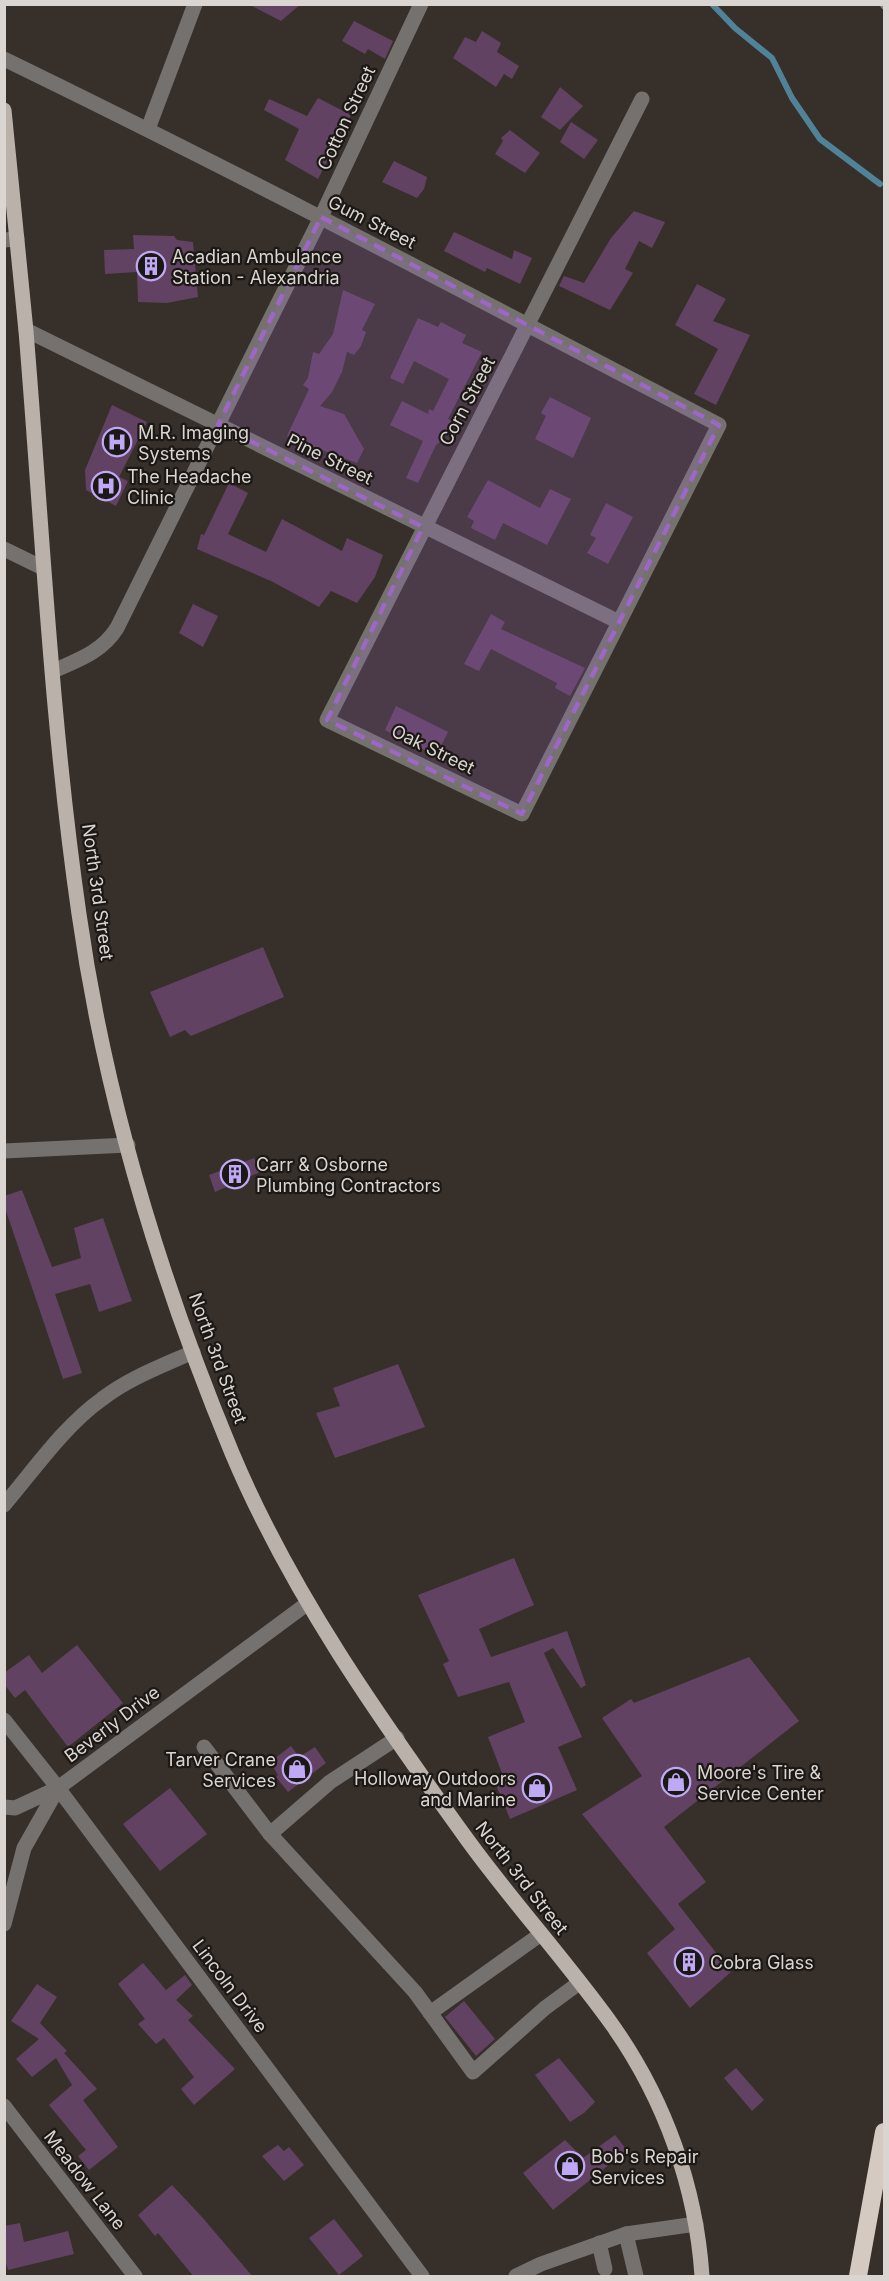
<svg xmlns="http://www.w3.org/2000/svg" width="889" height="2281" viewBox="0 0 889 2281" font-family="Inter,sans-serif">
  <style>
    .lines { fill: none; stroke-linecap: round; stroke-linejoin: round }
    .stream { stroke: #508398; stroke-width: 6 }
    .building { fill: #614262 }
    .path { stroke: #89837e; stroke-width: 4; stroke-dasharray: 6 3; stroke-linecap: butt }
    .minor { stroke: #75716e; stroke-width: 15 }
    .major { stroke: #b9b1aa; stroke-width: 15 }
    .highway { stroke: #d4cac2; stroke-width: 18 }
    .marked { fill: #9c67c5; fill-opacity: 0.2; stroke: #9c67c5; stroke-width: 4.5; stroke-dasharray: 12 8; stroke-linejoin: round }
    .labels { text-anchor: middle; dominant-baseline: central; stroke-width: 4.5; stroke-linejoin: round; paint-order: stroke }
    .street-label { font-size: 18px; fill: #dad5d1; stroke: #1c1815 }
    .poi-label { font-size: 18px; fill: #dad5d1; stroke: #1c1815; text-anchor: start }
  </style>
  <rect width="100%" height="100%" fill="#372f29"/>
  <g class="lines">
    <path class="stream" d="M712 4 735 28 772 58 792 98 820 139 880 184"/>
  </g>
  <g class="building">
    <path d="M248 4H301L281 21Z"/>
    <path d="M354 21 393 41 385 59 368 49 365 54 342 41Z"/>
    <path d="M482 31 501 43 497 52 519 66 512 79 504 74 496 87 453 58 465 37 476 42Z"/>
    <path d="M560 87 583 106 560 130 541 117Z"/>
    <path d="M318 98 351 115 318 179 285 160 299 129 264 110 269 99 307 116Z"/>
    <path d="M571 122 598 140 584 159 560 142Z"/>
    <path d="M510 130 540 153 525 173 495 154 503 141 501 138Z"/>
    <path d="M394 161 427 177 424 189 417 198 382 182Z"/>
    <path d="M634 211 665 222 652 248 639 241 625 269 633 273 610 310 559 286 564 276 584 283 611 238Z"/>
    <path d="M454 232 512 259 514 250 532 258 520 284 487 268 485 272 444 251Z"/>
    <path d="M133 235 174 236 177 240 193 242 198 297 167 303 138 302 137 272 105 274 104 250 134 249Z"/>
    <path d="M697 284 726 299 713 321 750 335 716 405 694 394 718 349 675 325Z"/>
    <path d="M343 290 375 304 362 330 366 332 361 346 354 355 347 352 342 372 332 392 320 406 344 414 364 449 357 463 306 444 305 446 287 436 309 389 303 385 308 378 313 352 319 354 333 334Z"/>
    <path d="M418 318 438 327 441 322 466 335 462 343 482 352 448 419 455 422 452 430 436 445 418 483 406 478 423 441 390 425 402 401 428 414 429 409 433 411 449 379 414 361 403 384 390 378Z"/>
    <path d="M550 397 591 418 573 458 535 439 546 416 541 413Z"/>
    <path d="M112 405 147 422 119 477 128 481 116 506 86 490 85 470Z"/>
    <path d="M488 480 540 508 550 489 571 499 547 545 503 523 495 540 471 528 474 521 467 517Z"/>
    <path d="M229 483 248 493 228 534 266 552 282 519 342 551 347 538 383 555 375 577 357 603 331 591 319 607 273 582 197 549 201 534 204 535Z"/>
    <path d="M606 503 633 517 608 564 587 553 596 538 590 535Z"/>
    <path d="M193 604 218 616 203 647 179 633Z"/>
    <path d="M491 614 505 622 501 629 585 668 570 696 555 688 557 683 491 649 479 671 464 664Z"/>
    <path d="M396 706 448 732 436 756 385 730Z"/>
    <path d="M263 947 284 997 191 1036 185 1030 170 1037 150 992Z"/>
    <path d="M254 1158 260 1172 215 1192 209 1175Z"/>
    <path d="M22 1190 52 1267 81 1258 74 1228 103 1218 132 1301 99 1312 90 1284 55 1294 82 1373 63 1379 4 1205V1196Z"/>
    <path d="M398 1364 425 1427 335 1458 316 1413 340 1406 333 1388Z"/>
    <path d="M514 1558 534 1605 479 1629 491 1657 567 1631 586 1685 581 1688 553 1648 544 1653 582 1737 558 1747 577 1790 510 1819 496 1785 505 1781 488 1737 525 1722 509 1682 458 1697 443 1664 449 1661 418 1595Z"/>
    <path d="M77 1645 123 1703 68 1747 25 1690 15 1698 4 1684V1673L29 1655 42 1673Z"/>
    <path d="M749 1657 799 1721 664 1827 706 1882 678 1904 731 1972 690 2008 647 1953 675 1929 582 1814 642 1776 602 1718 631 1699 634 1703Z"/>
    <path d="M291 1746 299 1757 315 1747 326 1763 288 1792 276 1777 278 1775 270 1762Z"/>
    <path d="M170 1788 207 1834 160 1871 123 1824Z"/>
    <path d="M143 1963 166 1990 185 1975 192 1985 176 2000 193 2016 188 2020 235 2069 194 2105 181 2089 194 2077 164 2038 156 2044 138 2024 145 2019 118 1984Z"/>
    <path d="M37 1984 57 1997 40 2023 67 2051 64 2053 97 2089 83 2100 118 2147 89 2170 78 2156 86 2150 49 2105 72 2085 56 2058 32 2077 16 2059 39 2039 11 2021Z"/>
    <path d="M464 2001 495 2039 476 2056 445 2017Z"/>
    <path d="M559 2058 595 2102 584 2113 570 2122 535 2075Z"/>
    <path d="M736 2068 764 2100 752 2111 724 2078Z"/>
    <path d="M615 2135 627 2150 553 2210 523 2173 565 2140 583 2158Z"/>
    <path d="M278 2145 284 2151 289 2147 304 2165 284 2181 262 2156Z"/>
    <path d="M172 2185 202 2217 253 2277H194L158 2233 155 2236 138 2215Z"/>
    <path d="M334 2219 363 2256 339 2275 309 2238Z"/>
    <path d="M20 2223 24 2242 68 2231 74 2254 8 2270 4 2257V2226Z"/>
  </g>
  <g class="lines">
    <path class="path" d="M881 4 884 8"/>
    <g class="minor">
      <path d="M4 59C245 176 482 301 719 425L522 814 327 720C431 513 538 307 642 99"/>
      <path d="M148 129 195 4"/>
      <path d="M4 240 17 239"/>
      <path d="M26 330 619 622"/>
      <path d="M4 549 43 568"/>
      <path d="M53 671C78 660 102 652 117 628L321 217 421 4"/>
      <path d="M4 1151 128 1145"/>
      <path d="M4 1505C34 1470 64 1426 102 1399 129 1378 162 1366 193 1352"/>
      <path d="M4 1720 58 1788 422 2276"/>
      <path d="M397 1738 330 1782 270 1834 415 1992 473 2072 545 2008 579 1983"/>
      <path d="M204 1747 270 1834"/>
      <path d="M4 1807 15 1808 58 1788"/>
      <path d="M4 1924 24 1848 58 1788 308 1603"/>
      <path d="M430 2013 541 1934"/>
      <path d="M4 2106 135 2276"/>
      <path d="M626 2234 636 2276"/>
      <path d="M599 2243 605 2269"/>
      <path d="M516 2276 541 2264 626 2234 696 2224"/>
    </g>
    <path class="major" d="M4 110C11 184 19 257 26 331 42 525 51 721 79 914 105 1098 161 1282 232 1453 291 1593 380 1719 469 1842 515 1905 568 1963 613 2026 665 2100 696 2187 702 2276"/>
    <path class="highway" d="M858 2276 884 2132"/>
  </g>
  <path class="marked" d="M321 217 719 425 522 814 327 720 423 527 218 425Z"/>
  <defs>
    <g id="building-ring" transform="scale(1.5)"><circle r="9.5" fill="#1c1815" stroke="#bfa9f4" stroke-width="1.5"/><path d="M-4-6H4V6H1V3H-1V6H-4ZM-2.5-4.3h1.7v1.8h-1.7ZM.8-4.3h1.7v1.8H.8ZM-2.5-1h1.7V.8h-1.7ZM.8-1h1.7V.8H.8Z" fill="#bfa9f4"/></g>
    <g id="hospital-ring" transform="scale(1.5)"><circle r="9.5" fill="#1c1815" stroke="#bfa9f4" stroke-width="1.5"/><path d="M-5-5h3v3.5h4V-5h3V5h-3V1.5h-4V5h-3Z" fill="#bfa9f4"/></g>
    <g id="shop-ring" transform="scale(1.5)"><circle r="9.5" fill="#1c1815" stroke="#bfa9f4" stroke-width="1.5"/><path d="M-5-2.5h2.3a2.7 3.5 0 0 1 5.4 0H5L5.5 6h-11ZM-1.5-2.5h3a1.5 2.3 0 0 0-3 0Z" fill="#bfa9f4"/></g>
  </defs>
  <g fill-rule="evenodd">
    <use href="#building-ring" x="151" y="266"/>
    <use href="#hospital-ring" x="117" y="442"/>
    <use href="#hospital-ring" x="106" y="486"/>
    <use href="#building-ring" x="235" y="1174"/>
    <use href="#shop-ring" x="297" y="1769"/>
    <use href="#shop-ring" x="676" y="1782"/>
    <use href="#shop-ring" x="537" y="1788"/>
    <use href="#building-ring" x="689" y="1962"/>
    <use href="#shop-ring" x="570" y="2166"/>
  </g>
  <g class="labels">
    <g class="street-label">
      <text transform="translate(346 118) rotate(-65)">Cotton Street</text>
      <text transform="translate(372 222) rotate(27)">Gum Street</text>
      <text transform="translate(467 401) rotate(-62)">Corn Street</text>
      <text transform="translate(330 459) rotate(26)">Pine Street</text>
      <text transform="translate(433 749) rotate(26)">Oak Street</text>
      <text transform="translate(98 892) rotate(82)">North 3rd Street</text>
      <text transform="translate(218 1358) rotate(70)">North 3rd Street</text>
      <text transform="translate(112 1724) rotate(-37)">Beverly Drive</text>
      <text transform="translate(522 1878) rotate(52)">North 3rd Street</text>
      <text transform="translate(230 1986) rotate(53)">Lincoln Drive</text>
      <text transform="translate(85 2180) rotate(52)">Meadow Lane</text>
    </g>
    <g class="poi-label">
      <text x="172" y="256">Acadian Ambulance<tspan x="172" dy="21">Station - Alexandria</tspan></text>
      <text x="138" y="432">M.R. Imaging<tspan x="138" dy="21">Systems</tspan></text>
      <text x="127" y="476">The Headache<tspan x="127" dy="21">Clinic</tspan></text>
      <text x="256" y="1164">Carr &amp; Osborne<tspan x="256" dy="21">Plumbing Contractors</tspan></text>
      <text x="276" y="1759" text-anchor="end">Tarver Crane<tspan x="276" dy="21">Services</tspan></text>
      <text x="697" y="1772">Moore's Tire &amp;<tspan x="697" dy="21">Service Center</tspan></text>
      <text x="516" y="1778" text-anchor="end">Holloway Outdoors<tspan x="516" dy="21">and Marine</tspan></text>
      <text x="710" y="1962">Cobra Glass</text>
      <text x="591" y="2156">Bob's Repair<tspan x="591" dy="21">Services</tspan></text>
    </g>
  </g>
  <rect width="889" height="2281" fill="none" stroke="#dad5d1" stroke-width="12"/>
</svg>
